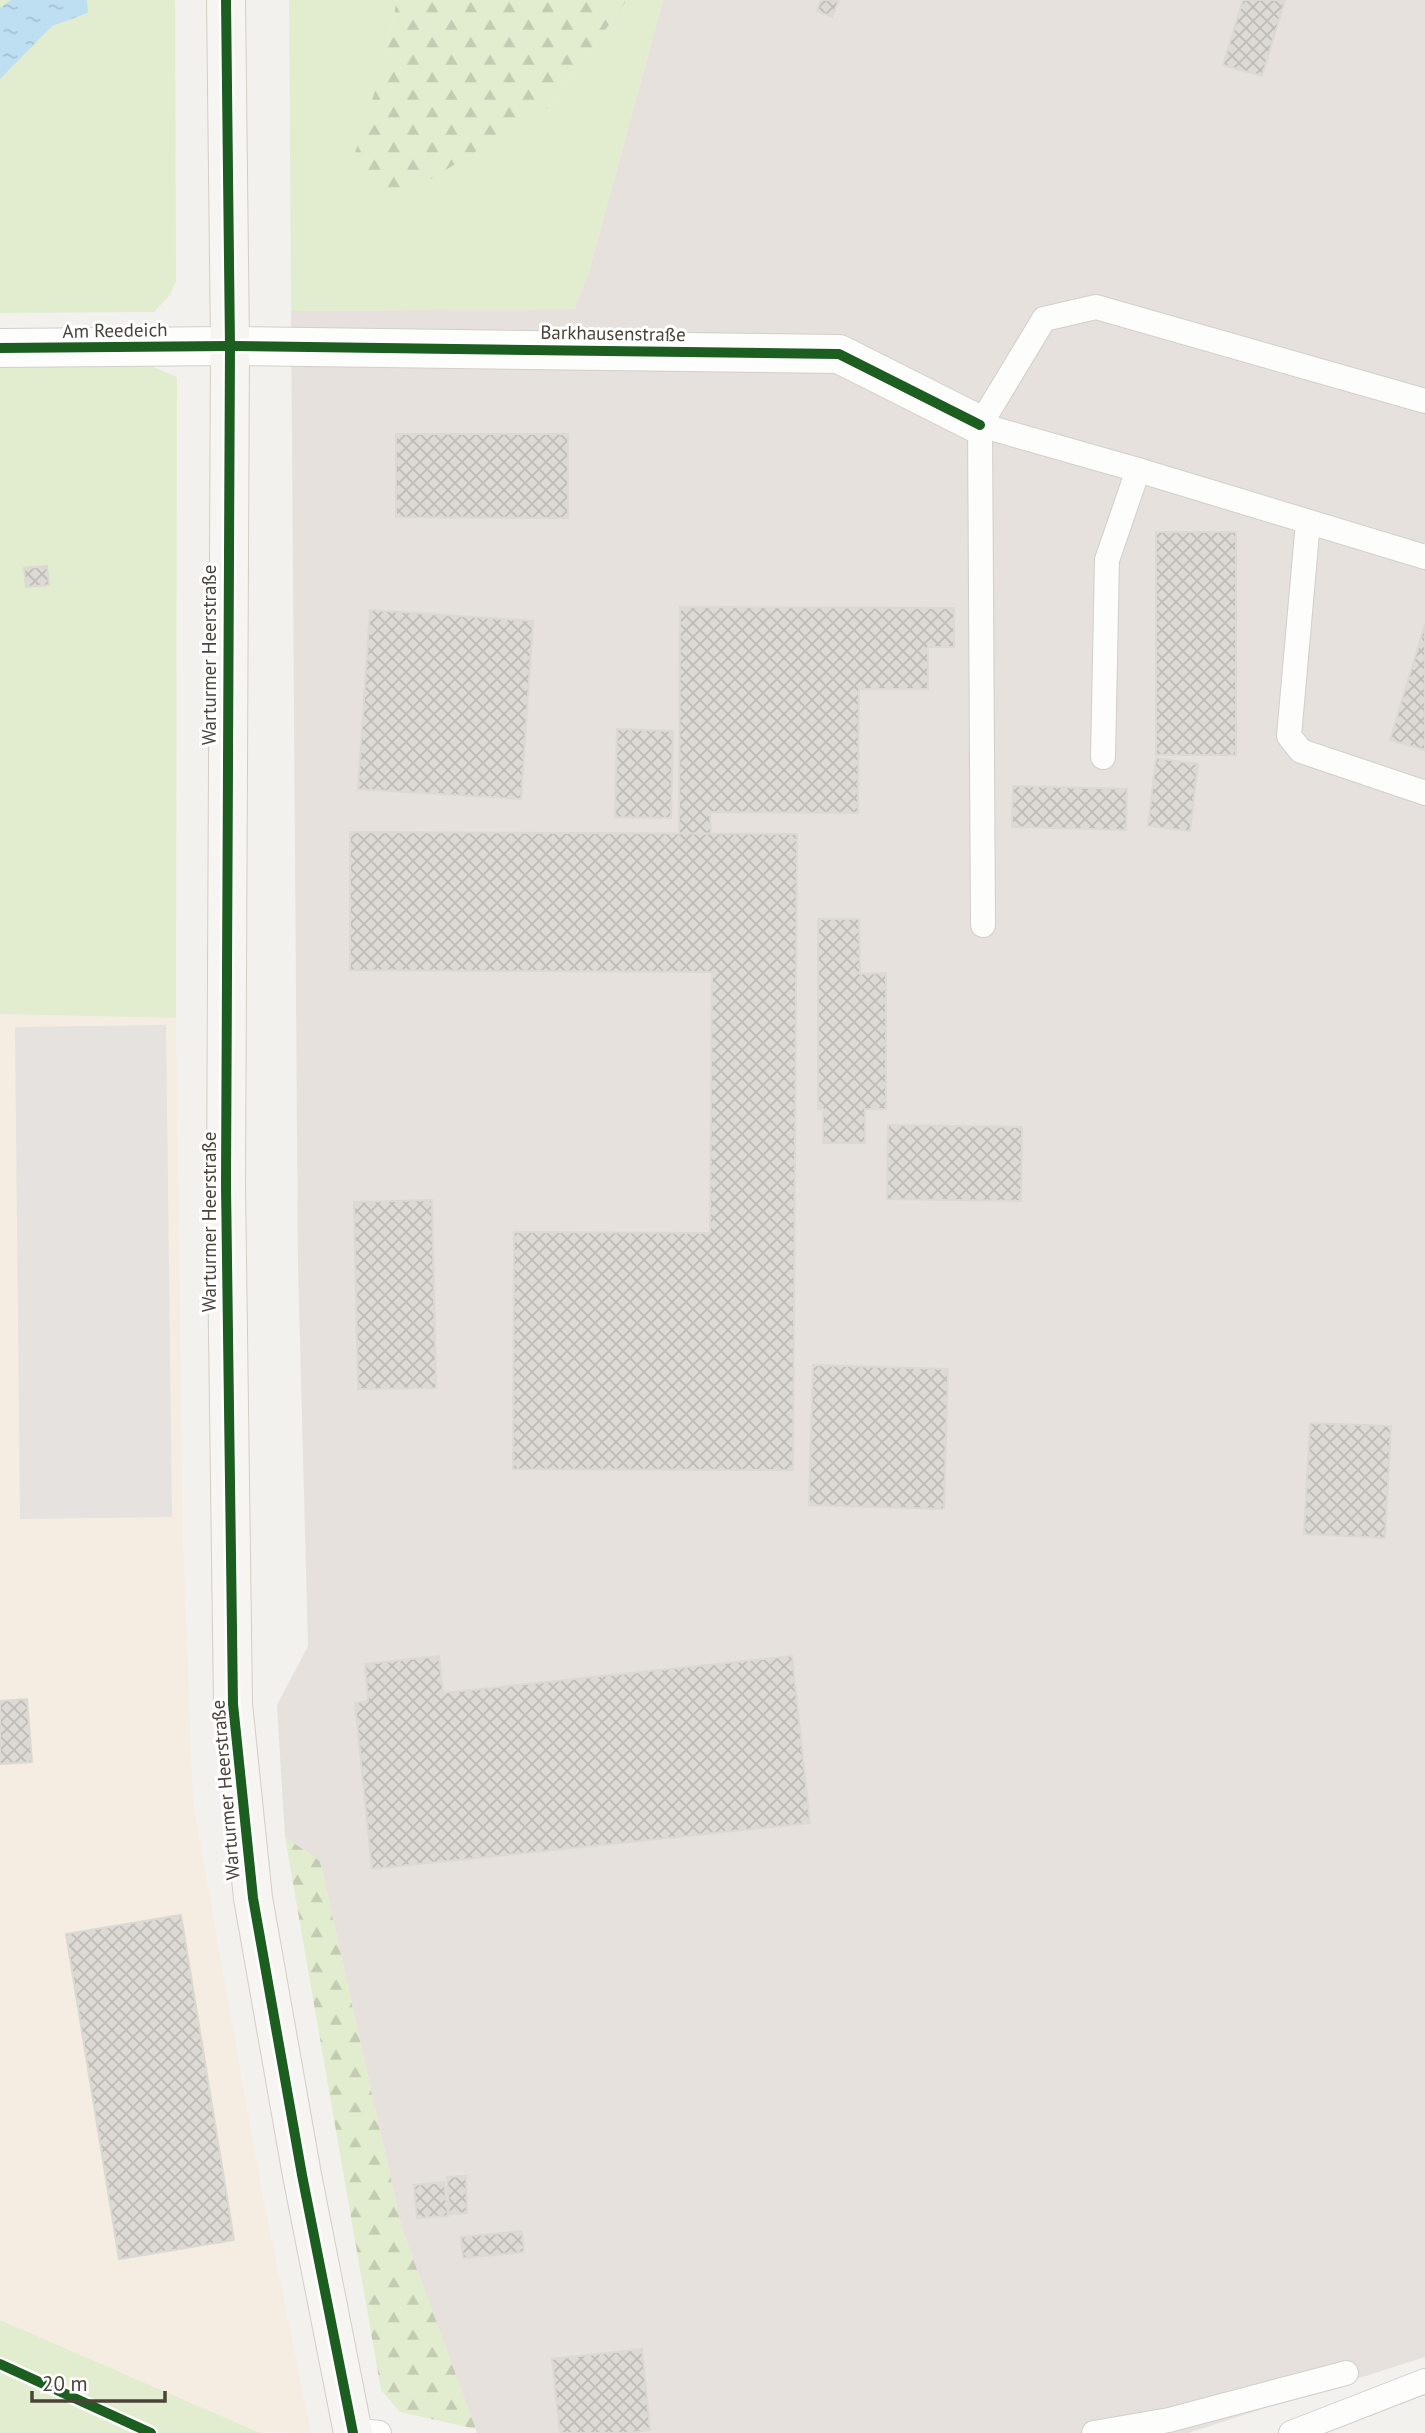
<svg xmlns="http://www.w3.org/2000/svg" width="1425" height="2433" viewBox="0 0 1425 2433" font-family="'PT Sans',sans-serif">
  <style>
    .commercial { fill: #f5ede1 }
    .industrial { fill: #e6e1dd }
    .grass { fill: #e1edce }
    .forest { fill: url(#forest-firs) }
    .parking { fill: #e5e2df }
    .water { fill: url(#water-ripples) }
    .building { fill: url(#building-cross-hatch); stroke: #dcd8d3; stroke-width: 2 }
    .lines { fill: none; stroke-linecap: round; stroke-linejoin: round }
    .lane-casing { stroke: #d1cfcb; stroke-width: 26 }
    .street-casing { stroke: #d1cfcb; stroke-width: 40 }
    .secondary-casing { stroke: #d3cec5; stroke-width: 40 }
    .lane { stroke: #fdfdfc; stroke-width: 24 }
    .street { stroke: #fdfdfc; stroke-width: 38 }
    .secondary { stroke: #f7f5f1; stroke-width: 38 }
    .cycleway-casing { stroke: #fff; stroke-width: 15 }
    .cycleway { stroke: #1b5e20; stroke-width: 10 }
    .labels { text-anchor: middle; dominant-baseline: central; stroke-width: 6; stroke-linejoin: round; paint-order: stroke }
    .street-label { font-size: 19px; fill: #4b4339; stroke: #fff }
  </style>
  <defs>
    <pattern id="forest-firs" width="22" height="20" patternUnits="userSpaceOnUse" patternTransform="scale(1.75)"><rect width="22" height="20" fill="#e1edce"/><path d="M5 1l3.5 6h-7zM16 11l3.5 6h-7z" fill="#c3ccb2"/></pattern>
    <pattern id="water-ripples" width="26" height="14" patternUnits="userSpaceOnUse" patternTransform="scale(1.75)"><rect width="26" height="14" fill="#bedef2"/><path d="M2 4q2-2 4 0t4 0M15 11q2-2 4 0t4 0" fill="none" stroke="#a5c0d0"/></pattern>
    <pattern id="building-cross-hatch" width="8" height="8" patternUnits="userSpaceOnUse" patternTransform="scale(1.75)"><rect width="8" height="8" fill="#dddad6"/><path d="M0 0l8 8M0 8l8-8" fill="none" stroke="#bfbcb8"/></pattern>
  </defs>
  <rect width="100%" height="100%" fill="#f3f1ee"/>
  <path class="commercial" d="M0 1014 176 1018 183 1540 193 1801 261 2187 311 2433 258 2432 0 2320Z"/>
  <path class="industrial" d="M663 0H1425V2357L1188 2433H477L402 2229 320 1861 285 1837 277 1705 308 1646 298 1267 291 311 574 309 589 271Z"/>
  <g class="grass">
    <path d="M0 0H175L176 281 170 295 154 312 0 313Z"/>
    <path d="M289 0H397L383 66 549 107 627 0H663L589 271 574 309 291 311Z"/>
    <path d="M148 365 177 377 176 1018 0 1014V367Z"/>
    <path d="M0 2320 258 2432 264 2433H0Z"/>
  </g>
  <g class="forest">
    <path d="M397 0H627L549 107 388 205 354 156 383 66Z"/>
    <path d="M285 1837 320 1861 402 2229 476 2429 400 2412 381 2390Z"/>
  </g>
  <path class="parking" d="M166 1025 172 1517 20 1519 15 1027Z"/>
  <path class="water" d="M11 0H87L88 13 52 26 0 79V8Z"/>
  <g class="building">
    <path d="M821 0H839L832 17 817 11Z"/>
    <path d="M1243 0H1285L1262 76 1223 65Z"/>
    <path d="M396 434H568V518L396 517Z"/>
    <rect x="1156" y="532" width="80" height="223"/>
    <path d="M47 566 49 585 26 587 24 568Z"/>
    <path d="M680 607 954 608V647H928V689H859L858 813 710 812 711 834H679Z"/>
    <path d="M370 610 533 621 521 799 358 789Z"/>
    <path d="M1425 624V750L1390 740Z"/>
    <path d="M617 729 673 731 671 818 615 817Z"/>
    <path d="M1156 758 1198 764 1190 831 1148 826Z"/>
    <path d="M1013 786 1127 789 1126 830 1012 827Z"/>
    <path d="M350 832 797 834 793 1470 513 1469 514 1232 710 1233 712 972 350 970Z"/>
    <path d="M818 919H859L860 974 886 973V1109H865V1143H823V1109H818Z"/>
    <path d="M888 1125 1022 1127 1021 1201 887 1199Z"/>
    <path d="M432 1200 436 1388 358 1389 354 1202Z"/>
    <path d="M813 1365 948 1369 944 1509 809 1505Z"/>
    <path d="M1310 1423 1391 1426 1385 1538 1304 1534Z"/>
    <path d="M439 1656 443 1693 792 1656 810 1823 372 1869 355 1703 368 1701 365 1664Z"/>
    <path d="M27 1699 32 1762 0 1764V1701Z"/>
    <path d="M181 1915 234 2240 119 2259 66 1934Z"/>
    <path d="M466 2176 467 2213 449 2214 447 2177Z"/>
    <path d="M444 2182 448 2216 417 2218 414 2185Z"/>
    <path d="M522 2231 524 2252 463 2258 461 2237Z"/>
    <path d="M642 2349 650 2430 628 2433H560L552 2359Z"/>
  </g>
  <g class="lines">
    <g class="lane-casing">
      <g id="lane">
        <path d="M980 425 1138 470 1425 557"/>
        <path d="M1308 522 1289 736 1301 751 1425 793"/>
        <path d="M1103 757 1107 560 1138 470"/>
        <path d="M983 925 980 425 1044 319 1096 307 1425 401"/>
        <path d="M352 2430 379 2433"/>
        <path d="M1094 2433 1169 2420 1346 2373"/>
        <path d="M1291 2433 1425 2381"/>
      </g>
    </g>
    <g class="street-casing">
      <path id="street" d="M0 348 230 346 839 354 980 425"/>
    </g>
    <g class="secondary-casing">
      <path id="secondary" d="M226 0 230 346 226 1185 233 1704 253 1898 302 2175 353 2433"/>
    </g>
    <use href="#lane" class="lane"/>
    <use href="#street" class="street"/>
    <use href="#secondary" class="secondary"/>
    <g class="cycleway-casing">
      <g id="cycleway">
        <path d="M226 0 230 346 226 1185 233 1704 253 1898 302 2175 353 2433"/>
        <path d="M0 348 230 346 839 354 980 425"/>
        <path d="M0 2364 151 2433"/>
      </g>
    </g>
    <use href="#cycleway" class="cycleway"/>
  </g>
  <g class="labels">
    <g class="street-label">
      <text transform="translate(115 330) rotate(-1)">Am Reedeich</text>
      <text transform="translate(613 333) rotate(1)">Barkhausenstraße</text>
      <text transform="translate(209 655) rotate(-90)">Warturmer Heerstraße</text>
      <text transform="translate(209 1222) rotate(-90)">Warturmer Heerstraße</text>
      <text transform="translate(225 1790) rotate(-95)">Warturmer Heerstraße</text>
    </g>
  </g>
  <path d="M32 2391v10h133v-10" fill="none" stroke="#4b4339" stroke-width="3.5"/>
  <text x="42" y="2391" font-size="21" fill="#4b4339" stroke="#ffffff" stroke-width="5" paint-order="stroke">20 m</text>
</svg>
